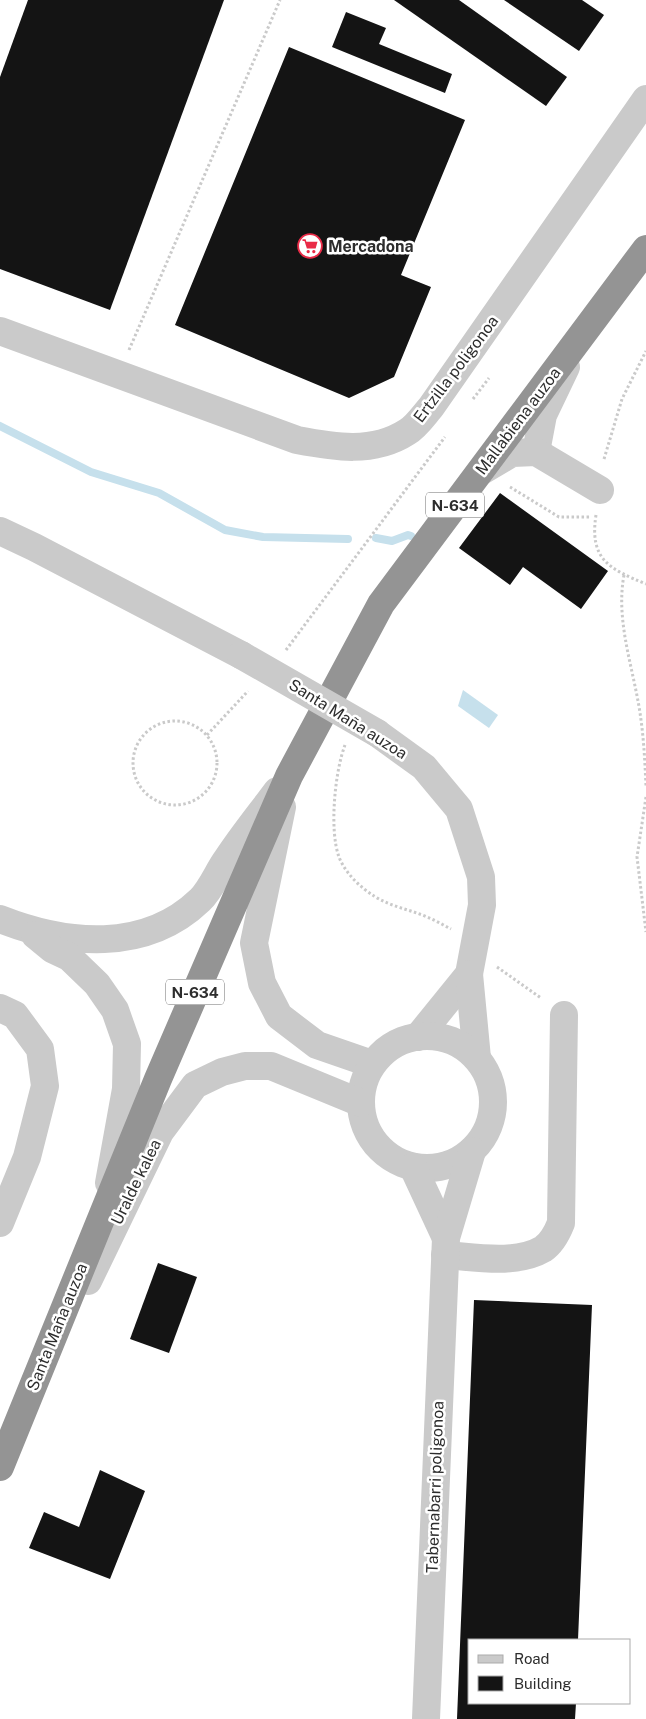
<svg xmlns="http://www.w3.org/2000/svg" width="646" height="1719" viewBox="0 0 646 1719" font-family="'Public Sans',sans-serif">
  <style>
    .water { fill: #c6e0ec }
    .lines { fill: none; stroke-linecap: round; stroke-linejoin: round }
    .stream { stroke: #c6e0ec; stroke-width: 8 }
    .building { fill: #141414 }
    .path { stroke: #cacaca; stroke-width: 3; stroke-dasharray: 2.5 2.5; stroke-linecap: butt }
    .minor { stroke: #cacaca; stroke-width: 28 }
    .highway { stroke: #949494; stroke-width: 28 }
    .minor-bridge { stroke: #cacaca; stroke-width: 28 }
    .labels { text-anchor: middle; dominant-baseline: central; stroke-width: 5; stroke-linejoin: round; paint-order: stroke }
    .shield { fill: #fff; stroke: #6c6c6c; stroke-width: 1 }
    .shield-label { font-size: 15px; font-weight: bold; fill: #2d2d2d }
    .poi-label { font-size: 16px; font-weight: bold; fill: #2d2d2d; stroke: #fff; text-anchor: start }
    .street-label { font-size: 16px; fill: #2d2d2d; stroke: #fff }
  </style>
  <rect width="100%" height="100%" fill="#fff"/>
  <path class="water" d="M463 690 498 715 489 728 458 706Z"/>
  <g class="lines">
    <g class="stream">
      <path d="M0 426 91 472 159 493 225 530 263 537 348 539"/>
      <path d="M376 538 392 541 408 535 411 536"/>
    </g>
  </g>
  <g class="building">
    <path d="M28 0H224L110 310 0 269V77Z"/>
    <path d="M394 0H459L567 77 546 106Z"/>
    <path d="M504 0H582L604 15 579 51Z"/>
    <path d="M346 12 386 28 379 44 452 74 445 93 332 47Z"/>
    <path d="M289 47 465 120 401 275 431 287 394 377 349 398 175 325Z"/>
    <path d="M500 493 608 571 581 609 523 567 510 585 459 548Z"/>
    <path d="M158 1263 197 1277 169 1353 130 1339Z"/>
    <path d="M474 1300 592 1305 578 1640H470V1703H576L575 1719H457Z"/>
    <path d="M100 1470 145 1491 110 1579 29 1548 44 1512 79 1527Z"/>
  </g>
  <g class="lines">
    <g class="path">
      <path d="M129 350 280 0"/>
      <path d="M473 399 489 378"/>
      <path d="M604 459 622 399 646 351"/>
      <path d="M510 487 559 517H590"/>
      <path d="M596 515C589 560 610 569 646 584"/>
      <path d="M624 575C615 623 635 672 641 720 644 742 645 764 646 786"/>
      <path d="M286 650 445 437"/>
      <circle cx="175" cy="763" r="42"/>
      <path d="M207 735 248 691"/>
      <path d="M345 745C335 771 329 830 339 857 345 873 361 888 374 896 391 907 409 909 427 917 435 920 443 925 451 929"/>
      <path d="M646 797 637 857 646 932"/>
      <path d="M497 967 541 998"/>
    </g>
    <g class="minor">
      <path d="M0 331 297 440C334 447 373 454 407 432 416 427 424 415 431 407L646 99"/>
      <path d="M536 452 543 415 566 367"/>
      <path d="M480 472 512 453 536 452 600 490"/>
      <path d="M0 531 34 547 241 655"/>
      <path d="M377 733 424 767 459 809 481 877 482 905 469 974 418 1037"/>
      <path d="M282 807 254 943 262 983 279 1016 317 1045 372 1064"/>
      <path d="M0 919C66 945 145 953 200 900 211 890 218 871 227 859 242 836 260 814 277 791"/>
      <path d="M35 935 52 949 69 957 97 984 115 1010 127 1044 126 1089 109 1183"/>
      <path d="M469 974 477 1058"/>
      <path d="M0 1008 15 1015 40 1049 45 1086 27 1157 0 1223"/>
      <circle cx="427" cy="1102" r="66"/>
      <path d="M413 1167 446 1238"/>
      <path d="M445 1255C475 1257 516 1265 543 1249 552 1243 557 1233 561 1223L564 1015"/>
      <path d="M88 1281 160 1132 195 1085 222 1072 245 1066H271L361 1103"/>
      <path d="M426 1719 446 1238 472 1151"/>
    </g>
    <path class="highway" d="M0 1467 158 1079 289 776 381 604 646 249"/>
    <path class="minor-bridge" d="M241 655 377 733"/>
  </g>
  <defs>
    <g id="supermarket-ring" transform="scale(1.25)"><circle r="9.5" fill="#fff" stroke="#e92b47" stroke-width="1.5"/><path d="M-6-5.5h2.5l.6 2H6L4.5 2H-2.5L-4.4-4H-6ZM-1.5 3.2a1.3 1.3 0 1 0 .1 0ZM3 3.2a1.3 1.3 0 1 0 .1 0Z" fill="#e92b47"/></g>
  </defs>
  <g fill-rule="evenodd">
    <use href="#supermarket-ring" x="310" y="246"/>
  </g>
  <g class="labels">
    <g class="shield">
      <rect x="426" y="492.5" width="58" height="25" rx="4"/>
      <rect x="166" y="979.5" width="58" height="25" rx="4"/>
    </g>
    <g class="shield-label">
      <text x="455" y="505">N-634</text>
      <text x="195" y="992">N-634</text>
    </g>
    <g class="poi-label">
      <text x="328" y="246">Mercadona</text>
    </g>
    <g class="street-label">
      <text transform="translate(456 369) rotate(-53)">Ertzilla poligonoa</text>
      <text transform="translate(518 421) rotate(-53)">Mallabiena auzoa</text>
      <text transform="translate(348 719) rotate(32)">Santa Maña auzoa</text>
      <text transform="translate(136 1182) rotate(-64)">Uralde kalea</text>
      <text transform="translate(57 1327) rotate(-68)">Santa Maña auzoa</text>
      <text transform="translate(435 1487) rotate(-88)">Tabernabarri poligonoa</text>
    </g>
  </g>
  <rect x="468" y="1639" width="162" height="65" fill="#ffffff" stroke="#ababab"/>
  <rect x="478" y="1655" width="25" height="8" fill="#cacaca" stroke="#ababab"/>
  <text x="514" y="1664" font-size="15" fill="#2d2d2d">Road</text>
  <rect x="478" y="1676" width="25" height="15" fill="#141414" stroke="#ababab"/>
  <text x="514" y="1689" font-size="15" fill="#2d2d2d">Building</text>
</svg>
